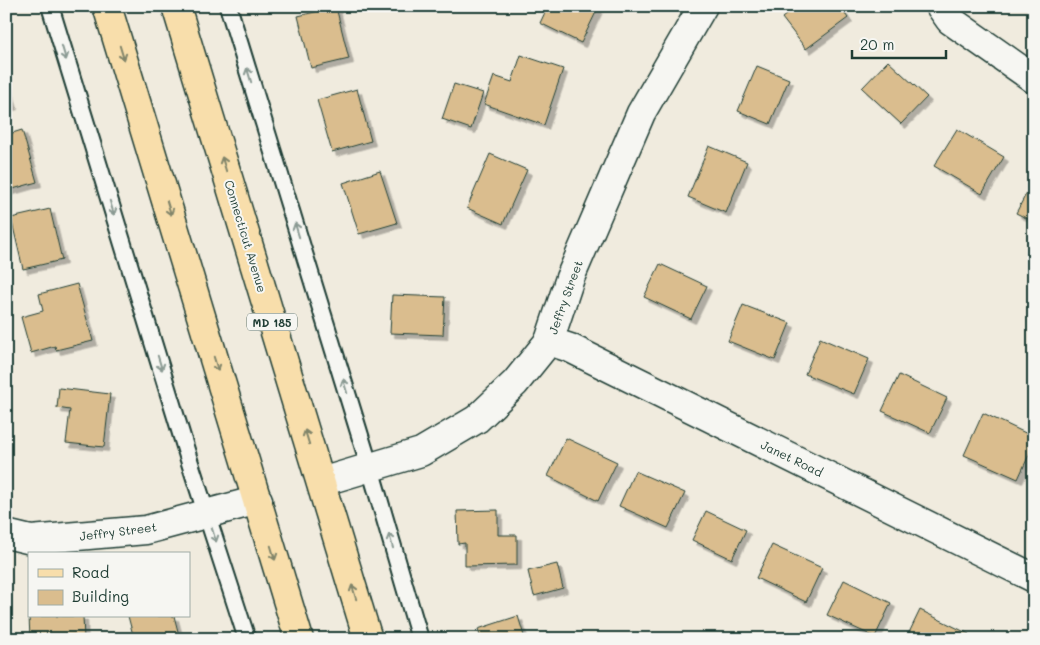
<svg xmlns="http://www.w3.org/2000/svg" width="1040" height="645" viewBox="0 0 1040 645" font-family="Mali,sans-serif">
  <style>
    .building { fill: #dabd8e; stroke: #1f3d34; filter: url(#shadow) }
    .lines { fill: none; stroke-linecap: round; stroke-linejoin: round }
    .service-casing { stroke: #1f3d34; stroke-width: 20 }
    .minor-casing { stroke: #1f3d34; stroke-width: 31 }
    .primary-casing { stroke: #1f3d34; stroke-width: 31 }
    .service { stroke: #f6f6f2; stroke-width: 16 }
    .minor { stroke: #f6f6f2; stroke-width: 28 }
    .primary { stroke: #f8deab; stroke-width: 28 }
    .oneway { stroke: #8a9a93 }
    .oneway2 { stroke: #81856a }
    .labels { text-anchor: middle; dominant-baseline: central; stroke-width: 4; stroke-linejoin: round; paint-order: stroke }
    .shield { fill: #f6f6f2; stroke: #60746d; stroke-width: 1 }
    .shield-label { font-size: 11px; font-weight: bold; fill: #1f3d34 }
    .street-label { font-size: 12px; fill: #1f3d34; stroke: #f6f6f2 }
  </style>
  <defs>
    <filter id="shadow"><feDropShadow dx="4.5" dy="4.5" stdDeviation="0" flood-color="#0004"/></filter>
  </defs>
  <rect width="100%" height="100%" fill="#f0ebde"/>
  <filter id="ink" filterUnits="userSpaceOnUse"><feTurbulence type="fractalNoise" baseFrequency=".02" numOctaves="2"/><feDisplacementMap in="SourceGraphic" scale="10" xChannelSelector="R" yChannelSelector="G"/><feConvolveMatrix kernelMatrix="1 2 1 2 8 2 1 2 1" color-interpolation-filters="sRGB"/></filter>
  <g filter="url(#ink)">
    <g class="building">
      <path d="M548 6H599L581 43 540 23Z"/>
      <path d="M797 6H839L848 18 806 49 782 18Z"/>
      <path d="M336 7 349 59 311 68 298 16Z"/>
      <path d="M521 55 563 69 544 125 484 104 494 76 512 82Z"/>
      <path d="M888 61 927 97 901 124 862 88Z"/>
      <path d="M757 66 789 79 770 124 738 111Z"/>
      <path d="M6 76 13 105 6 107Z"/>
      <path d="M454 84 483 93 471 129 442 119Z"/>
      <path d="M357 89 371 141 332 152 317 100Z"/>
      <path d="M957 129 1004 157 982 194 934 166Z"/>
      <path d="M22 130 37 182 6 191V135Z"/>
      <path d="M709 146 747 162 726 213 688 197Z"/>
      <path d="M490 154 527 170 503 224 467 208Z"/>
      <path d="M380 171 397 223 359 234 343 183Z"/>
      <path d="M1034 179V222L1016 213Z"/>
      <path d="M50 209 62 260 23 269 11 218Z"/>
      <path d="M660 264 707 286 691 319 644 297Z"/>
      <path d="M77 284 93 341 56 350 55 346 31 353 21 317 43 311 39 294Z"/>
      <path d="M392 295 445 297 443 335 390 333Z"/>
      <path d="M743 305 790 323 775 360 728 341Z"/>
      <path d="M820 338 869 359 854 394 805 374Z"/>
      <path d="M899 375 947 398 930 433 882 411Z"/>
      <path d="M59 388 110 394 104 447 66 443 70 410 57 408Z"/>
      <path d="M983 413 1034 437V444L1018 479 964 455Z"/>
      <path d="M566 438 617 462 598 501 548 476Z"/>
      <path d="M635 471 685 493 668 528 619 506Z"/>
      <path d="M498 510V535H517V565L465 566V543L458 544 457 511Z"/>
      <path d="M706 511 746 530 732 559 692 540Z"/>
      <path d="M772 545 822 568 806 602 756 578Z"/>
      <path d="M557 564 563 588 534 596 528 571Z"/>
      <path d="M844 580 891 603 875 637 827 615Z"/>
      <path d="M920 610 969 634 967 639H906Z"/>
      <path d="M29 616H83L84 639H30Z"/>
      <path d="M128 616H174L180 639H134Z"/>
      <path d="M518 616 525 639H481L478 629Z"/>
    </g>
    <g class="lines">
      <g class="service-casing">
        <g id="service">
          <path d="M50 6 190 463 247 639"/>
          <path d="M228 6 370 468 420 639"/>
        </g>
      </g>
      <g class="minor-casing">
        <g id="minor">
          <path d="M940 6 950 20 1034 79"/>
          <path d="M549 341 570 348 1034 578"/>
          <path d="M321 482 421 452 477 419 515 383 549 341 570 278 641 113 703 6"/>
          <path d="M6 534 31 540 146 530 258 500"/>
        </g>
      </g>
      <g class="primary-casing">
        <g id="primary">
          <path d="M107 6 299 639"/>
          <path d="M176 6 368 639"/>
        </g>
      </g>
      <use href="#service" class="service"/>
      <use href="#minor" class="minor"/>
      <use href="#primary" class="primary"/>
    </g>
    <defs><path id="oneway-shaft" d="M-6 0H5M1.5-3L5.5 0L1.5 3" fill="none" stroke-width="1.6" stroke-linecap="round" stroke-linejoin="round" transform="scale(1.25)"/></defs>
    <g class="oneway">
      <use href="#oneway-shaft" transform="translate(64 53) rotate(73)"/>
      <use href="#oneway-shaft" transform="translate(249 75) rotate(-107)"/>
      <use href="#oneway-shaft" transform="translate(112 208) rotate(73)"/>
      <use href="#oneway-shaft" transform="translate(297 230) rotate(-107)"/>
      <use href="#oneway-shaft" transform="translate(160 363) rotate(73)"/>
      <use href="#oneway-shaft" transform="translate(345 386) rotate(-107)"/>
      <use href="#oneway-shaft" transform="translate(214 535) rotate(72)"/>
      <use href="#oneway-shaft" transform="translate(391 541) rotate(-106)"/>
    </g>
    <g class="oneway2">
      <use href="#oneway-shaft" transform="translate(122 53) rotate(73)"/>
      <use href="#oneway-shaft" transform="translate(224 164) rotate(-107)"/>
      <use href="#oneway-shaft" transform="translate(169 208) rotate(73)"/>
      <use href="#oneway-shaft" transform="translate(216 364) rotate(73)"/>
      <use href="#oneway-shaft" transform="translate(307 437) rotate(-107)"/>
      <use href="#oneway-shaft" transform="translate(273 553) rotate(73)"/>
      <use href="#oneway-shaft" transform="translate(354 592) rotate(-107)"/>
    </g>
  </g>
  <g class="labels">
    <rect class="shield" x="247" y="313.5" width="50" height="17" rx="4"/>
    <g class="shield-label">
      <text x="272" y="322">MD 185</text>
    </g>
    <g class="street-label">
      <text transform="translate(246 236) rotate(73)">Connecticut Avenue</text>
      <text transform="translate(565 297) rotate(-70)">Jeffry Street</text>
      <text transform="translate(792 458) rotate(26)">Janet Road</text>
      <text transform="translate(118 531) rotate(-7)">Jeffry Street</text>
    </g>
  </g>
  <rect width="1040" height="645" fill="none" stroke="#f6f6f2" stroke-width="25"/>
  <rect x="12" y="12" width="1015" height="620" fill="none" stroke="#1f3d34" stroke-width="2" filter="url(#ink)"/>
  <rect x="28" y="552" width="162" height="65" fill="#f6f6f2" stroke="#a0aca6"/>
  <rect x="38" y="569" width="25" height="8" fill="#f8deab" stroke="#a0aca6"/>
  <text x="72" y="578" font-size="15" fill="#1f3d34">Road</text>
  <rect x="38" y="590" width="25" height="15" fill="#dabd8e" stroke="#a0aca6"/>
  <text x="72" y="602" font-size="15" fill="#1f3d34">Building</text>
  <path d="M852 50v8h94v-8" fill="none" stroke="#1f3d34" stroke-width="2.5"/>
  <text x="860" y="50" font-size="15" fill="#1f3d34" stroke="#f6f6f2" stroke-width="4" paint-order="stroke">20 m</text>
</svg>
